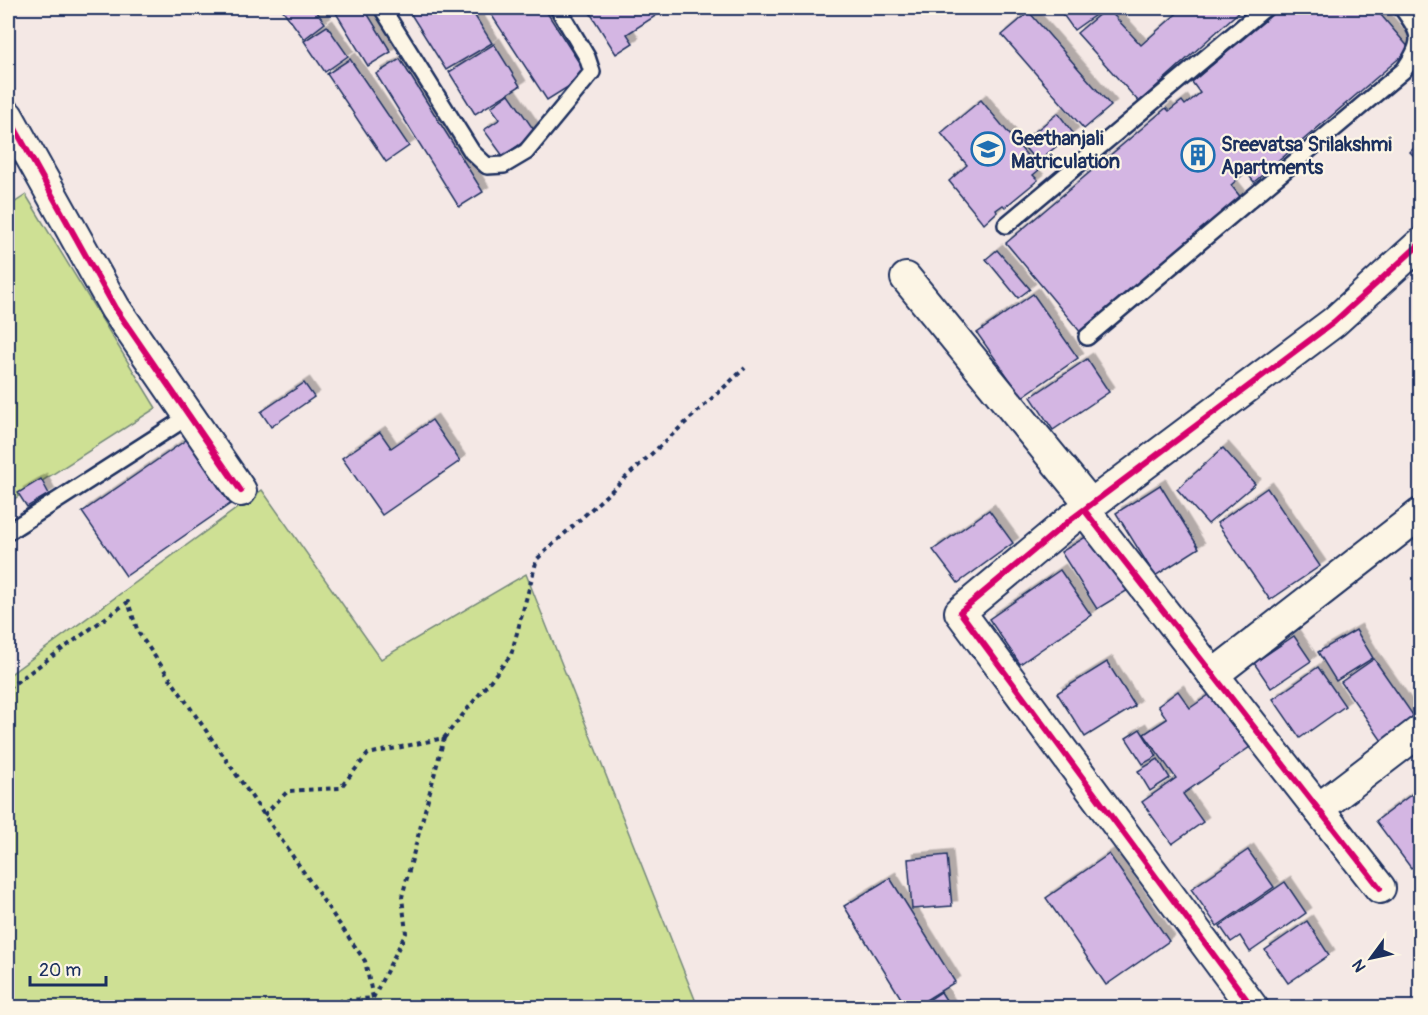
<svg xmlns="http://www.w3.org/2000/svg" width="1428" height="1015" viewBox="0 0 1428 1015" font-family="Pangolin,sans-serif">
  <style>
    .green { fill: #cee094; stroke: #748879; stroke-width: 1.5 }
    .building { fill: #d4b6e3; stroke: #1b2f5e; stroke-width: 1.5; filter: url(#shadow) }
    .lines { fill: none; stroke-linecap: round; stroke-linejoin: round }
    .lane-casing { stroke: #1b2f5e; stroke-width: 20 }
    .street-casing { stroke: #1b2f5e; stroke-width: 34 }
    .path { stroke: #1b2f5e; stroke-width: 4; stroke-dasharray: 4.5 4.5; stroke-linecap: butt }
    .lane { stroke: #fcf5e5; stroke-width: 15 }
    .street { stroke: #fcf5e5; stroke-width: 30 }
    .cycleway-casing { stroke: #fcf5e5; stroke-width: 10 }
    .cycleway { stroke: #d6006c; stroke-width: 6 }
    .labels { text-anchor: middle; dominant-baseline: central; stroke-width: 4.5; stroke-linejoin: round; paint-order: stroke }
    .poi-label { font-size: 20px; font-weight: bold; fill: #1b2f5e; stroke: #fcf5e5; text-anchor: start }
  </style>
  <defs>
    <filter id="shadow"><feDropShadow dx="5.5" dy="-5.5" stdDeviation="0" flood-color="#0004"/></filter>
  </defs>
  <rect width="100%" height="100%" fill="#f4e8e5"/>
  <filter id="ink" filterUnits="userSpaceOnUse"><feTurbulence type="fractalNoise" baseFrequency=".0167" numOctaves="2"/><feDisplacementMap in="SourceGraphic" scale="12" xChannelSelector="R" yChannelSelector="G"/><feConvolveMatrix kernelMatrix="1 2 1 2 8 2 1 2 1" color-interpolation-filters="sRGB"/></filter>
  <g filter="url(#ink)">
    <g class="green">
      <path d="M26 195 156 408 8 503V207Z"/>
      <path d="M262 490 381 659 526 574 698 1007H8V676Z"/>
    </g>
    <g class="building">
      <path d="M283 8H314L325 23 304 39 282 9Z"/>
      <path d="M333 8H364L391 52 368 66Z"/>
      <path d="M407 8H470L492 43 446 70Z"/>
      <path d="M487 8H544L587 75 547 100Z"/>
      <path d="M587 8H657L660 13 627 34 633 43 616 54Z"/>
      <path d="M1057 8H1072L1063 15Z"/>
      <path d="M1076 8H1090L1095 15 1074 30 1064 16Z"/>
      <path d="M1107 8 1141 45 1183 8H1243L1139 102 1077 33Z"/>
      <path d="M1280 8H1375L1410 49 1254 182 1246 172 1231 185 1242 199 1082 334 1006 243 1166 108 1169 111 1182 101 1185 105 1200 93 1192 82Z"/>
      <path d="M1029 12 1111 106 1084 129 1002 35Z"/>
      <path d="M327 26 348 56 325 72 304 41Z"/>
      <path d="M494 44 520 86 475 114 449 72Z"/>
      <path d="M350 59 409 146 386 162 327 74Z"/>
      <path d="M400 59 483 192 459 207 376 74Z"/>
      <path d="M509 94 536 133 503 156 484 130 500 119 491 107Z"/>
      <path d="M981 100 1039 170 1033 175 1038 180 1005 207 1003 205 996 210 997 212 984 224 949 181 967 165 941 133Z"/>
      <path d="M1058 113 1073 133 1037 162 1021 143Z"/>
      <path d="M1420 142V162L1410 152Z"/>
      <path d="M997 250 1030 289 1018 298 986 259Z"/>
      <path d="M1033 294 1078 358 1022 397 977 333Z"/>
      <path d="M1087 359 1109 392 1053 430 1031 397Z"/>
      <path d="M304 383 314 397 271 427 261 412Z"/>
      <path d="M432 420 460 461 382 515 342 458 380 432 391 448Z"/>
      <path d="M189 438 233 502 126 576 82 512Z"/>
      <path d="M1223 448 1255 484 1208 524 1177 489Z"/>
      <path d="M41 479 49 494 27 507 18 493Z"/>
      <path d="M1160 485 1199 548 1155 576 1116 513Z"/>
      <path d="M1267 488 1320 566 1270 600 1217 523Z"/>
      <path d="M989 510 1013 543 958 583 933 550Z"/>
      <path d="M1097 530 1133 587 1097 609 1061 552Z"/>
      <path d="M1060 570 1091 615 1020 664 989 619Z"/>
      <path d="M1356 630 1373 658 1336 681 1318 652Z"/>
      <path d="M1294 636 1311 661 1271 688 1254 663Z"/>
      <path d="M1374 659 1417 721 1384 744 1341 682Z"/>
      <path d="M1107 662 1135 706 1085 737 1057 693Z"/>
      <path d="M1318 667 1345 706 1300 738 1273 699Z"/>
      <path d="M1219 688 1257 742 1183 794 1203 822 1172 844 1142 802 1176 778 1144 734 1167 719 1158 706 1178 691 1190 708Z"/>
      <path d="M1140 729 1157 756 1143 764 1126 738Z"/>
      <path d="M1158 759 1170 778 1150 791 1138 771Z"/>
      <path d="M1420 788V862L1411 868 1376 821Z"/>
      <path d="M1248 850 1274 887 1217 926 1191 889Z"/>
      <path d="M1109 854 1169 941 1106 985 1046 898Z"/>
      <path d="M947 855 952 906 912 909 908 859Z"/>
      <path d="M890 878 955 982 913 1008H907L844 906Z"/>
      <path d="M1285 882 1306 913 1250 952 1240 936 1231 942 1220 926Z"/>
      <path d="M1307 921 1329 955 1288 983 1265 950Z"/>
      <path d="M941 992 951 1008H917Z"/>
    </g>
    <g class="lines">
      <g class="lane-casing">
        <g id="lane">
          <path d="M382 8 472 152 487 166 504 165 526 152 592 72 587 57 558 8"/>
          <path d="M1006 225 1265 8"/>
          <path d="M1087 337 1404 70C1424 41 1422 35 1402 8"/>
          <path d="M8 532 189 416"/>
        </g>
      </g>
      <g class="street-casing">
        <g id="street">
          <path d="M8 116 115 308 241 491"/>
          <path d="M906 278 1092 506"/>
          <path d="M1085 511 1380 888"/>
          <path d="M1213 675 1420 514"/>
          <path d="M1318 809 1420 731"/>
          <path d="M1253 1008 960 612 1069 521 1334 322 1420 244"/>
        </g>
      </g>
      <g class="path">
        <path d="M8 688 128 602 138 632 365 961 373 998 340 1001"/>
        <path d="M444 738 511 655 537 559 745 368"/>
        <path d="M264 815 288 791 340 788 368 754 444 738 402 897 406 933 373 998 378 1008"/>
      </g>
      <use href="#lane" class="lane"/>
      <use href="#street" class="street"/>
      <g class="cycleway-casing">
        <g id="cycleway">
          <path d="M8 116 115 308 241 491"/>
          <path d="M1085 511 1380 888"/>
          <path d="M1253 1008 960 612 1069 521 1334 322 1420 244"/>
        </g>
      </g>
      <use href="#cycleway" class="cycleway"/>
    </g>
  </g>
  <defs>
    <g id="school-ring" transform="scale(1.725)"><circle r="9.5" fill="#fcf5e5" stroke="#1f6fb2" stroke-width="1.5"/><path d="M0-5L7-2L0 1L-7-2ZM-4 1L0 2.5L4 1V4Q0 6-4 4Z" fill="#1f6fb2"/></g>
    <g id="building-ring" transform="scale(1.725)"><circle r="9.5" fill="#fcf5e5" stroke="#1f6fb2" stroke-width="1.5"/><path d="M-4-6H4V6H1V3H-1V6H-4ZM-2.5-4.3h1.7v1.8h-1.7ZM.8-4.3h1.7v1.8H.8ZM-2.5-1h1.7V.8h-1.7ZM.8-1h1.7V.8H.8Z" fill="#1f6fb2"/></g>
  </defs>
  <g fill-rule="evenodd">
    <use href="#school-ring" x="988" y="149"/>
    <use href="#building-ring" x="1198" y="155"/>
  </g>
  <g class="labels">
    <g class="poi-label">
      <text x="1011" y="138">Geethanjali<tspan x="1011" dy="23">Matriculation</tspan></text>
      <text x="1221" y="144">Sreevatsa Srilakshmi<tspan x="1221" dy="23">Apartments</tspan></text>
    </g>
  </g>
  <rect width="1428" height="1015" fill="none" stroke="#fcf5e5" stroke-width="30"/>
  <rect x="15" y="15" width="1398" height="985" fill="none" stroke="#1b2f5e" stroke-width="2" filter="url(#ink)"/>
  <g transform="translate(1371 958) rotate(237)" stroke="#fcf5e5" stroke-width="4.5" paint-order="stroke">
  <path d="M0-4.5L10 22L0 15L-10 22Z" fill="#1b2f5e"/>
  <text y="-9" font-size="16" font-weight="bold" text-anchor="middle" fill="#1b2f5e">N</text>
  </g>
  <path d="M30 976v9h76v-9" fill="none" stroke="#1b2f5e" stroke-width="3"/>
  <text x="39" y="976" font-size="18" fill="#1b2f5e" stroke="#fcf5e5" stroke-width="4.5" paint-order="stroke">20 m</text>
</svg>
